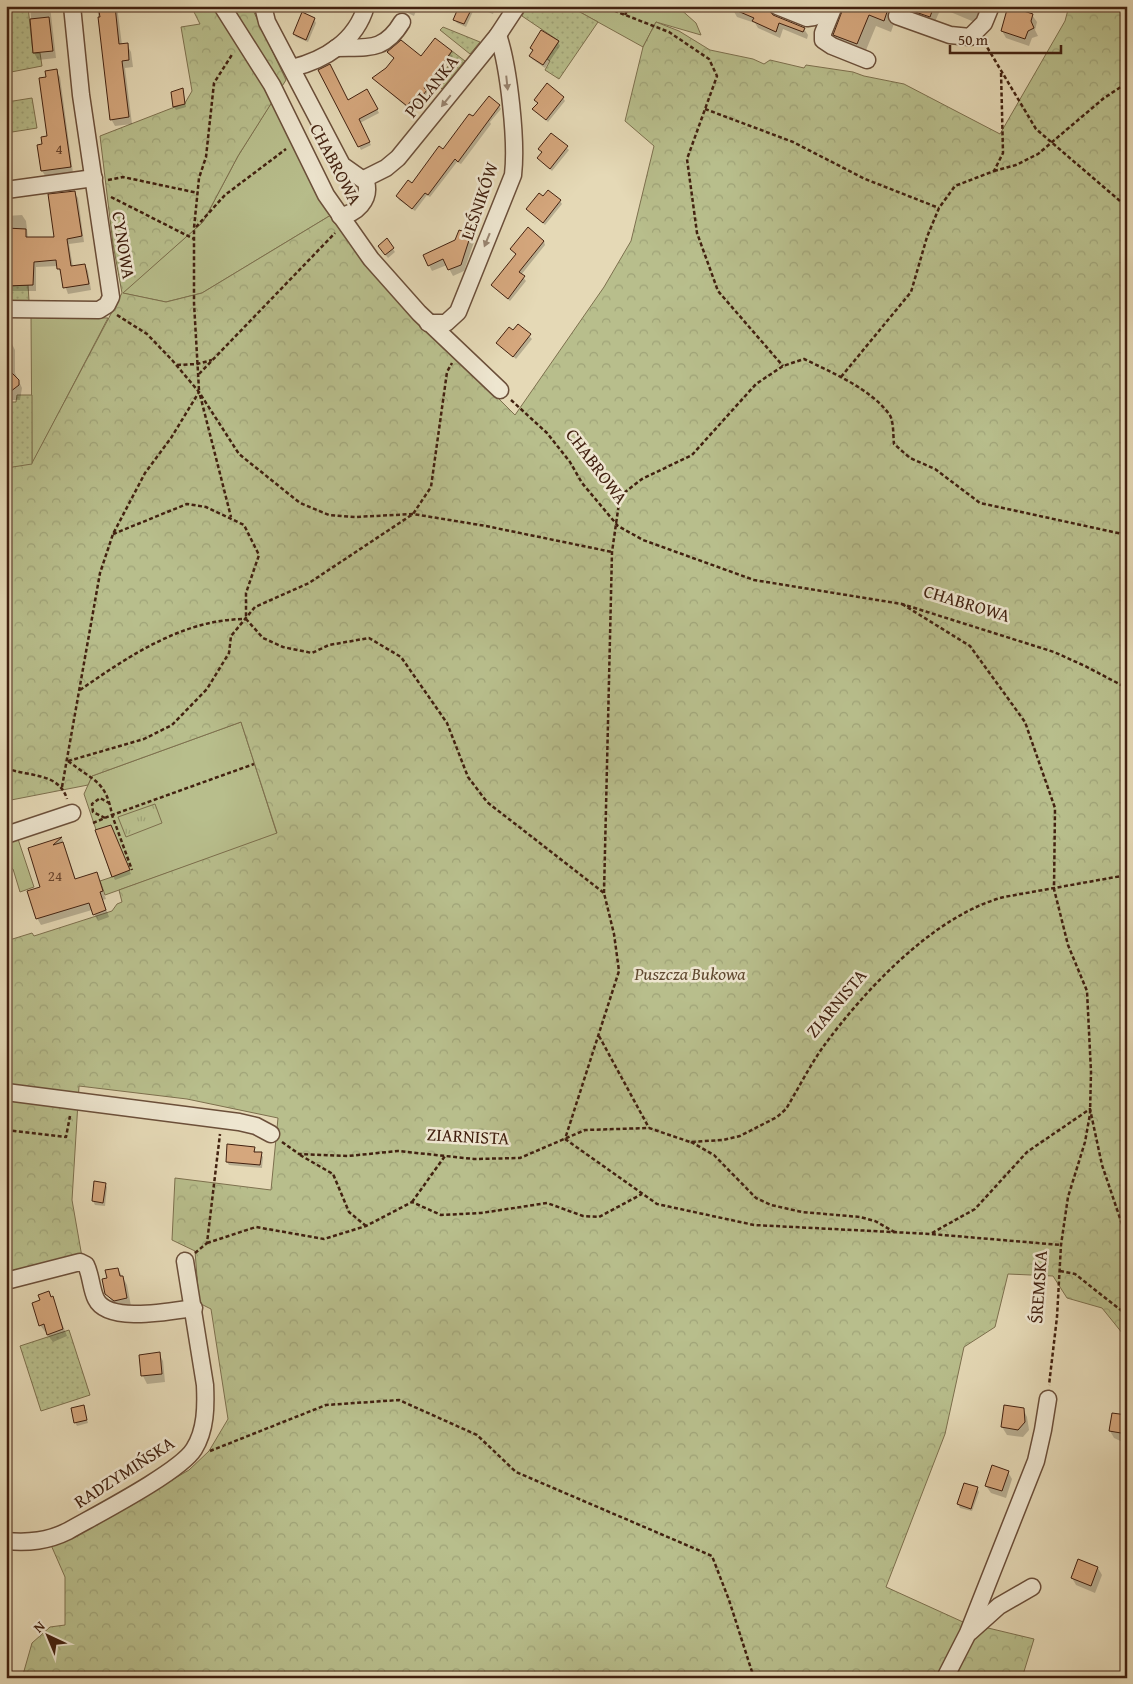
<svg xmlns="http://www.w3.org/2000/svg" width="1133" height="1684" viewBox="0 0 1133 1684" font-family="'Gentium Book Plus',serif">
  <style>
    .grass { fill: #b8be8c; stroke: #7d704e }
    .forest { fill: url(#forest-crowns); stroke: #7d704e }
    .park { fill: url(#park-tufts); stroke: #7d704e }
    .garden { fill: url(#garden-dots); stroke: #7d704e }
    .shadow { fill: #0003 }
    .building { fill: #d5a77d; stroke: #422110 }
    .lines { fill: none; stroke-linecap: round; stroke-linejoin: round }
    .minor-casing { stroke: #6b4f3a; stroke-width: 19 }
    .path { stroke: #422110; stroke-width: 2.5; stroke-dasharray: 4 2.5; stroke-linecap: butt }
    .minor { stroke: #eee6d0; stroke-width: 16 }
    .oneway { fill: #988470 }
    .labels { text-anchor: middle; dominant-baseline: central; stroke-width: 5; stroke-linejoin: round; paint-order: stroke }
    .number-label { font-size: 15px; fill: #67422b }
    .street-label { font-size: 18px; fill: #422110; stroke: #eee6d0 }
    .park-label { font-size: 18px; font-style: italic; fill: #60482f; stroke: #eee6d0 }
  </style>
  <defs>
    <pattern id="forest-crowns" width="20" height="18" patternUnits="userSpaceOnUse" patternTransform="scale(1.25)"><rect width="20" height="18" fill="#b8be8c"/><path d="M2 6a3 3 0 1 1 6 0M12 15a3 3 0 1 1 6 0" fill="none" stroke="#9fa378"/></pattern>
    <pattern id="park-tufts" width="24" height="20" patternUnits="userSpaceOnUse" patternTransform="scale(1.25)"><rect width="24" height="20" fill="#b8be8c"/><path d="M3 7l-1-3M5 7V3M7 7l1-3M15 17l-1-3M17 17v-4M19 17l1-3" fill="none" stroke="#9fa378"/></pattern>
    <pattern id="garden-dots" width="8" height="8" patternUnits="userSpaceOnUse" patternTransform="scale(1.25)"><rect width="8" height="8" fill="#b8be8c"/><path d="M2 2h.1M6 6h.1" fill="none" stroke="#9fa378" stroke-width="1.8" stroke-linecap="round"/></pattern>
  </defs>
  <rect width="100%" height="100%" fill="#e5d9b6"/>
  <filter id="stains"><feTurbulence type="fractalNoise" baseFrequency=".004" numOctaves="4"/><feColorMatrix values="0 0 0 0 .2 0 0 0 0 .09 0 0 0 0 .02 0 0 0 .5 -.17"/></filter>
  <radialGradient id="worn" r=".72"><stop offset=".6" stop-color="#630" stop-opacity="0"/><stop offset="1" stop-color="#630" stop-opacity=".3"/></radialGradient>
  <g class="grass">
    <path d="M569 6 678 7 696 23 701 35 656 22 643 47Z"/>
    <path d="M275 97 331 215 202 293 166 302 122 293 203 222 238 156Z"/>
    <path d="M31 316 108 318 32 464Z"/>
    <path d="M241 722 277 834 105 895 100 881 112 877 84 794 92 776Z"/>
    <path d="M18 839 34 887 20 892 13 869 6 868V843Z"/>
  </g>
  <path class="forest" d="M191 6H251L286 80 238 156 203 222 123 293 166 302 202 293 331 215 430 330 515 415 604 287 631 241 654 146 625 121 643 47 656 22 679 31 710 50 753 59 764 64 770 60 804 68 806 65 853 72 864 76 904 84 1000 134 1065 21 1069 6H1127V1339L1102 1308 1067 1298 1053 1276 1008 1274 995 1327 964 1347 945 1434 886 1587 963 1622 1034 1639 1022 1678H22L32 1643 50 1627 65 1625V1577L51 1545 76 1536 189 1470 209 1451 228 1419 211 1309 199 1303 195 1251 172 1240 175 1178 271 1190 278 1118 187 1099 79 1086 72 1200 82 1257 6 1275V1104L10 1103V1076L6 1070V941L32 933 34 936 112 911 117 904 122 902 119 890 277 833 241 722 92 776 88 785 6 801V468L32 463 122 293 113 244 100 136 185 103 192 91 181 27 200 24Z"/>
  <path class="park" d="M155 804 162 823 126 837 118 817Z"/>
  <g class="garden">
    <path d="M527 6H569L598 22 559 79 545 70 550 61 547 59 559 41 522 16Z"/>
    <path d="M28 7 33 53H40L42 66 6 73V9Z"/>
    <path d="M443 27 480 42 470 54 440 30Z"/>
    <path d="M415 51 420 57 446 69 452 61 448 57 452 51 465 61 442 89 407 60Z"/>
    <path d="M32 98 37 128 12 132 7 102Z"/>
    <path d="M28 285 29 301H6V286Z"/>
    <path d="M17 395H32V464L6 468V402H16Z"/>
    <path d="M69 1330 90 1395 41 1411 20 1346Z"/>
  </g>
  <g class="shadow">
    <path d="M30 6H50L56 58 38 60 34 53Z"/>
    <path d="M97 6H117L122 45H127L131 52 133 67 125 68 132 124 115 126 111 119Z"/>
    <path d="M405 6H418L414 16 406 12Z"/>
    <path d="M460 6H496L493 14 475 7 466 27 457 23 455 20Z"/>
    <path d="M735 6H774L770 14 804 29 808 35 807 39 783 29 780 38 758 28 755 23 737 17 733 10Z"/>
    <path d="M793 6H819L812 14Z"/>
    <path d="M845 6H986L979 24 941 8 934 24 897 15 891 32 876 26 864 55 841 46 834 35Z"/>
    <path d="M1032 15 1037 22 1035 30 1038 36 1032 38 1029 46 1006 38 1002 31Z"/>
    <path d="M314 19 316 23 308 42 296 37 294 34Z"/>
    <path d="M435 39 453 56 426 91 428 94 417 107 413 104 409 109 376 81 395 59 389 52 421 58Z"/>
    <path d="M558 42 560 46 545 68 532 59 530 56 533 51 531 48Z"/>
    <path d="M320 70 348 101 367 91 379 113 360 123 371 145 361 150Z"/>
    <path d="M56 71 60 77 73 173 46 177 42 171 39 146 44 145 48 137V78Z"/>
    <path d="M183 90 186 107 176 110 174 107Z"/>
    <path d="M563 98 565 101 548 122 534 109 538 104 535 100Z"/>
    <path d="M499 106 501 109 490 122 491 124 461 164 457 162 430 197 427 195 415 211 399 200 397 196 412 184 473 118Z"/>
    <path d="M551 134 569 150 552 171 538 158 543 153 540 149Z"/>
    <path d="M74 192 78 198 84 242 69 244 73 267 85 265 88 271 91 290 68 294 58 266 36 267V291H6V216L22 215 26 221 28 238H55Z"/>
    <path d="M560 201 562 204 545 225 528 209Z"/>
    <path d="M471 235 474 242 464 271 453 276 447 265 432 271 429 265Z"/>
    <path d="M544 241 545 245 521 275 526 281 510 301 492 285 516 255 511 249Z"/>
    <path d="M381 249H393L395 252 388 258Z"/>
    <path d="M518 325 532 339 516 359 498 343Z"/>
    <path d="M6 342H11L15 350V373L22 388 20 400H6Z"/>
    <path d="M112 829 131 874 115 880 113 876Z"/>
    <path d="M62 838 76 880 96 873 106 899 103 900 109 917 98 921 92 910 41 925 37 918 42 888 29 849Z"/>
    <path d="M254 1148 256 1153 261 1154 263 1157 262 1168 229 1165 227 1162Z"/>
    <path d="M105 1184 107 1187 105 1206 95 1205 93 1201Z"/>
    <path d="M118 1269 127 1285 131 1306H115L105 1291 108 1280Z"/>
    <path d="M52 1298 67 1336 53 1342 40 1325Z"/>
    <path d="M159 1354 163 1361 165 1382 147 1384 143 1376 140 1356Z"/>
    <path d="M83 1406 88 1423 77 1426 75 1422Z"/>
    <path d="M1023 1409 1027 1417 1029 1430 1023 1437 1007 1435 1002 1427Z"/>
    <path d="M1127 1417V1444L1114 1438 1110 1431Z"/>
    <path d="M1008 1472 1012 1479 1006 1498 991 1493 986 1486Z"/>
    <path d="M977 1488 979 1492 972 1511 960 1508 958 1504Z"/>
    <path d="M1098 1568 1102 1575 1095 1593 1076 1585 1072 1578Z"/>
    <path d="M6 1674 16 1675 17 1678H6Z"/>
  </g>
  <g class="building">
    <path d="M98 6H115L119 44 128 43 129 60 122 61 129 117 110 120 98 17H100Z"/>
    <path d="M459 6H473L464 24 453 20Z"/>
    <path d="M726 6H767L773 15 805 28 803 32 779 23 776 32 752 21 754 18Z"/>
    <path d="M844 6H889L884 21 869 15 857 44 833 35Z"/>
    <path d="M898 6H934L930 17Z"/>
    <path d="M1008 6 1033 14 1031 21 1034 28 1028 31 1025 39 1001 31Z"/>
    <path d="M302 12 315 18 306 40 293 34Z"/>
    <path d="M49 17 53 51 33 53 30 19Z"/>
    <path d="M541 30 559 41 543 65 529 56 533 50 530 48Z"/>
    <path d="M435 38 452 51 424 88 427 90 415 105 411 101 407 106 372 78 386 68 394 58 387 52 401 40 421 56Z"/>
    <path d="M330 64 348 100 367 89 378 109 359 119 370 142 358 147 318 70Z"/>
    <path d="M57 69 71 167 41 171 37 145 42 144 41 137 47 136 39 78 46 77 45 71Z"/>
    <path d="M547 83 564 97 546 120 532 109 538 103 534 100Z"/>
    <path d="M183 88 185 104 173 107 171 92Z"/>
    <path d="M489 96 500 105 458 162 455 159 428 195 425 193 412 209 396 196 408 180 412 183 439 146 443 149 469 114 473 116Z"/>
    <path d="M551 133 568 146 550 169 537 158 542 152 538 149Z"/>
    <path d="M548 190 561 200 543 223 526 209 539 193 543 196Z"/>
    <path d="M75 191 82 236 67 239 71 266 85 264 89 284 63 288 60 269H57L56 260 34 262 33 285 6 286V228L26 229V237H54L48 194Z"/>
    <path d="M528 227 544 241 519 272 525 276 508 299 491 285 516 254 510 249Z"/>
    <path d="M459 230 471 234 461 265 448 270 443 259 428 266 423 255 455 240Z"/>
    <path d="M387 238 394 248 385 255 378 246Z"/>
    <path d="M518 324 531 334 513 357 496 343 509 327 513 330Z"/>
    <path d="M6 367 19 380V385L6 395Z"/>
    <path d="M111 825 130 870 112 877 95 830Z"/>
    <path d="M62 837 53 845 63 842 75 879 97 872 103 891 100 892 106 910 93 915 89 903 36 919 27 891 40 887 28 848Z"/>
    <path d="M227 1144 255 1147 254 1152H262L260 1165 226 1162Z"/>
    <path d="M94 1181 106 1183 103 1203 92 1201Z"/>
    <path d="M118 1268 120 1276H123L127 1298 114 1301 105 1294 102 1279 107 1278 105 1270Z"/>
    <path d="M49 1291 51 1297 53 1296 63 1329 47 1335 44 1324 39 1326 32 1303 40 1300 38 1295Z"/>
    <path d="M160 1352 162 1374 141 1376 139 1355Z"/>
    <path d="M84 1405 87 1420 74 1423 71 1408Z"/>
    <path d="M1004 1405 1024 1408 1025 1422 1018 1430 1001 1427Z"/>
    <path d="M1112 1413 1127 1415V1434L1109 1431Z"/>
    <path d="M992 1465 1009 1471 1002 1491 985 1486Z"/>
    <path d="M964 1483 978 1487 971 1509 957 1504Z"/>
    <path d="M1078 1559 1098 1567 1091 1586 1071 1578Z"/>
  </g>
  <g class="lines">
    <g class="minor-casing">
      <g id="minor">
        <path d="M222 6 272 85 326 195 371 259 419 313 500 390"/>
        <path d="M263 6 267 22 342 165 366 182C371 200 356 214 340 216"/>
        <path d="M777 6 807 18 814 17 822 6"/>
        <path d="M834 6 823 33V40L832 46 867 60"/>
        <path d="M897 16 950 35 970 37 984 23 991 6"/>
        <path d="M336 48C368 47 384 52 402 22"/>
        <path d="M292 68C325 60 356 41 366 6"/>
        <path d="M364 179 386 168 398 158 498 35 517 6"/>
        <path d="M6 190 94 178"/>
        <path d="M6 309 99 310 107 305 111 297 81 95 72 6"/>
        <path d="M428 323H446L458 312 513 175C517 142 509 67 498 35"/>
        <path d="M6 835 72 813"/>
        <path d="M6 1092 239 1122 256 1126 271 1134"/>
        <path d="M6 1281 80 1262 86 1265C91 1275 91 1289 96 1299 108 1324 171 1311 194 1308"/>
        <path d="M6 1541C29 1543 48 1541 68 1531 96 1515 180 1472 194 1449 206 1430 206 1406 205 1385L185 1261"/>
        <path d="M970 1632 999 1606 1032 1587"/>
        <path d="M945 1678 968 1633 1036 1461 1043 1430 1048 1399"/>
      </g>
    </g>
    <g class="path">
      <path d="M602 6 669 32 709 59 717 76 687 159 697 233 718 291 783 366"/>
      <path d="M625 15 629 6"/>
      <path d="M984 42 1036 129 1127 207"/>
      <path d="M705 109 793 142 865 179 939 208"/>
      <path d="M994 171 1016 165 1038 154 1104 98 1127 83"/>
      <path d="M108 180 123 177 198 193"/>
      <path d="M111 197 194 239"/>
      <path d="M196 227 225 195 286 149"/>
      <path d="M117 315 147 334 172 360 199 392 239 454 300 503 329 515 355 517 413 514 486 526 612 552"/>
      <path d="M177 365 197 364 212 360"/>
      <path d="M199 374 335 233"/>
      <path d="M841 377 911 292 927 237 939 208 955 186 994 171 1003 153 1001 71"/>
      <path d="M199 390 194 303V228L199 178 206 157 214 83 233 53"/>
      <path d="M200 395 231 517"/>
      <path d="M511 400 547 433 570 462 582 483 618 526 643 540 754 580 902 604 1054 652 1085 666 1127 688"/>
      <path d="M113 534 187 504 206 507 244 525 259 555 246 593V619L263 638 283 647 312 653 329 645 369 638 401 657 447 723 468 777 487 802 604 893 614 934 619 971 565 1139"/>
      <path d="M902 604 970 646 1025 722 1055 808 1054 889 1068 945 1087 991 1091 1072 1090 1114 1085 1142 1068 1197 1061 1245 1057 1317 1049 1385"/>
      <path d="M80 690C129 656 183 619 246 619"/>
      <path d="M68 761 144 739 172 725 207 689 229 653 231 636 255 607 309 583 413 514 431 487 447 372 452 363"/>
      <path d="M68 761C93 781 106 780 112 815L254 764"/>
      <path d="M6 768C28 777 59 772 67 799"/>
      <path d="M62 787 100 573 113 534 145 473 171 438 199 392"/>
      <path d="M105 818 93 812 92 804 100 798 109 803"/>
      <path d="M93 823 112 815 132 870"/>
      <path d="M604 893 612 552 620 496 642 479 692 455 756 384 783 366 804 359C831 372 871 389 889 414 894 420 893 436 894 444L910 458 935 469 980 503 1127 535"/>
      <path d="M599 1036 649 1128"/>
      <path d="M6 1130 66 1137 70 1116"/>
      <path d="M565 1139 657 1204 754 1225 931 1234 1061 1245"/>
      <path d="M282 1142 299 1154 348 1156 398 1151 474 1159 520 1158 585 1130 649 1128 690 1142 723 1140 740 1136 777 1117 786 1109C798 1089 809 1067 823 1047 864 991 934 915 1004 897L1127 875"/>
      <path d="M691 1142 714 1155 756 1198 771 1205 802 1212 860 1217 875 1221 896 1233"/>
      <path d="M300 1155 333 1174 349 1212 366 1226"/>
      <path d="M412 1202 445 1156"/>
      <path d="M932 1233 975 1209 1027 1152 1090 1109 1102 1165 1127 1239"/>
      <path d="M207 1243 256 1227 324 1239 366 1226 412 1202 441 1215 481 1213 547 1203 583 1216 599 1217 642 1194"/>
      <path d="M195 1253 207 1243 220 1134"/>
      <path d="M1060 1271 1075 1274 1127 1315"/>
      <path d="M210 1451 326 1405 399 1400 477 1435 516 1472 712 1556 729 1600 754 1678"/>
    </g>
    <use href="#minor" class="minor"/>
  </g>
  <defs><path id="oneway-solid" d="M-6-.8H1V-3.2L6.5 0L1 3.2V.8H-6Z" transform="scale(1.25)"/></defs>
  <g class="oneway">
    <use href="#oneway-solid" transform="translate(507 83) rotate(84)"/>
    <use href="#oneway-solid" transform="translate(446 101) rotate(129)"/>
    <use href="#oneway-solid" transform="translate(487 240) rotate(112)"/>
  </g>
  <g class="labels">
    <g class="number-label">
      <text x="59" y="148">4</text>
      <text x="55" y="875">24</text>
    </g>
    <g class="street-label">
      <text transform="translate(431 86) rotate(-51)">POLANKA</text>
      <text transform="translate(336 164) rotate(62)">CHABROWA</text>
      <text transform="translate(479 201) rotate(-71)">LEŚNIKÓW</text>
      <text transform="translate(124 245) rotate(81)">CYNOWA</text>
      <text transform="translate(597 466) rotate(53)">CHABROWA</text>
      <text transform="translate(967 603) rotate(17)">CHABROWA</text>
      <text transform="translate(836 1003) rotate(-50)">ZIARNISTA</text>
      <text transform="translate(468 1136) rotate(3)">ZIARNISTA</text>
      <text transform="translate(1038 1287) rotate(-86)">ŚREMSKA</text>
      <text transform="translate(124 1472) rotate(-33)">RADZYMIŃSKA</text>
    </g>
    <g class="park-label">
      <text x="690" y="973">Puszcza Bukowa</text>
    </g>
  </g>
  <rect width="1133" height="1684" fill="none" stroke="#e5d9b6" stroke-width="25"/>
  <rect x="8" y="8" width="1118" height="1669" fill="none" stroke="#422110" stroke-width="2.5"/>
  <rect x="12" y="12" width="1108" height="1659" fill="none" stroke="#422110"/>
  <g transform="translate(48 1636) rotate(316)" stroke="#eee6d0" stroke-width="4" paint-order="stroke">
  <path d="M0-4L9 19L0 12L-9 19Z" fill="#422110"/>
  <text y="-8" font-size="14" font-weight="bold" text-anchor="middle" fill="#422110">N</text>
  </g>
  <path d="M950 45v8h111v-8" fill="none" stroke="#422110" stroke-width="2.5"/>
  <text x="958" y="45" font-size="15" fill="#422110" stroke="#eee6d0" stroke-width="4" paint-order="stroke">50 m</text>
  <rect width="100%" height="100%" filter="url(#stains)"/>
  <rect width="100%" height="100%" fill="url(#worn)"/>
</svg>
